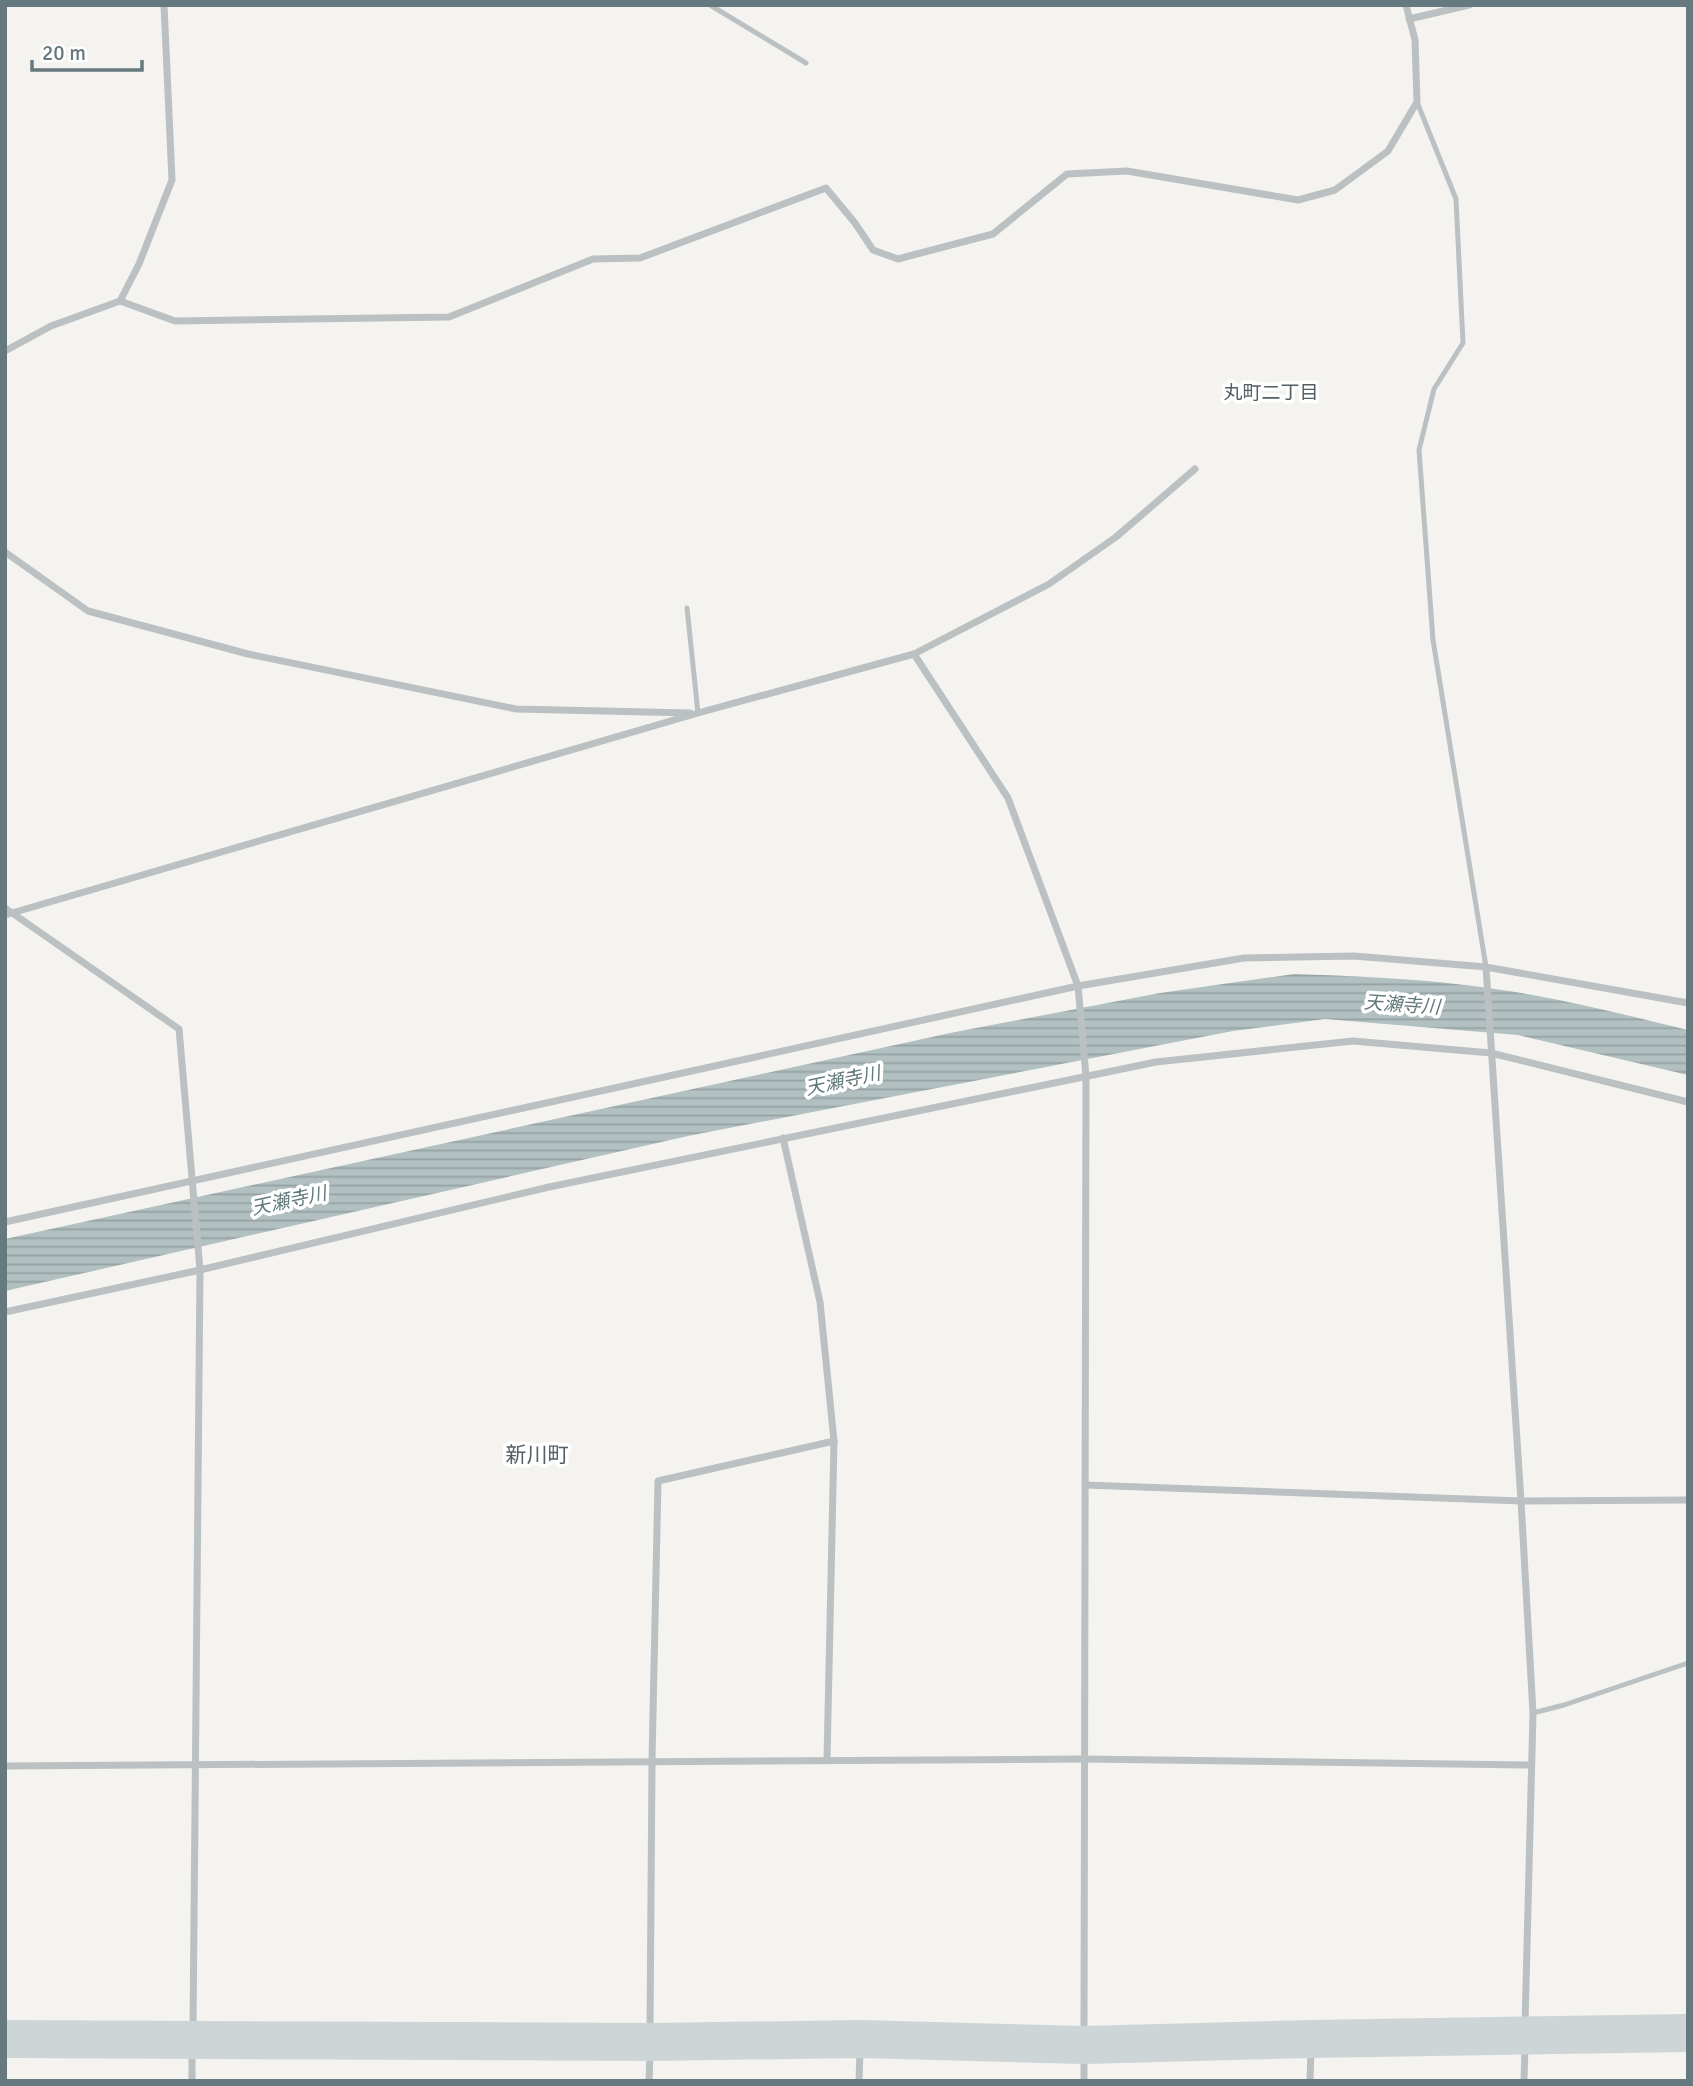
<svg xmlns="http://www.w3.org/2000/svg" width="1693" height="2086" viewBox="0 0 1693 2086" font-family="Signika,'Noto Sans JP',sans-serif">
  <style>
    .water { fill: url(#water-rules) }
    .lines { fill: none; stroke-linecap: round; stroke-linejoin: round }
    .lane { stroke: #bbc0c2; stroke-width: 5 }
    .street { stroke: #bbc0c2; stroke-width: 7 }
    .secondary { stroke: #ced5d6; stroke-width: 38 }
    .labels { text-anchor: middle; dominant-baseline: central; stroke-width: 7; stroke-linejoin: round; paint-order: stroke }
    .neighbourhood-label { font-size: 19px; fill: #536064; stroke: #fff }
    .water-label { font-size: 19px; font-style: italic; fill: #637a7b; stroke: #fff }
    .quarter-label { font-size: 21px; fill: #536064; stroke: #fff }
  </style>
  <defs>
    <pattern id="water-rules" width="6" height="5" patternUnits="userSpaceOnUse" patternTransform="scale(1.75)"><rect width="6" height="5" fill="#b2c0c1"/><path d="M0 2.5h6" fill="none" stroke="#95a1a2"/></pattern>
  </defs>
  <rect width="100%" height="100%" fill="#f4f3f0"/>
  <path class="water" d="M1294 974C1350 976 1407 978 1464 985 1539 993 1614 1012 1688 1030V1075L1518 1035 1325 1019 1233 1031 688 1136 5 1291V1239L950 1033 1160 993Z"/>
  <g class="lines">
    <g class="lane">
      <path d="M710 5 806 63"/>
      <path d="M1417 102 1456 199 1463 343 1434 389 1419 450 1433 640 1486 967"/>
      <path d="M687 608 698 713"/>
      <path d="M1533 1713 1564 1705 1688 1663"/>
    </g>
    <g class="street">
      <path d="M1409 19 1469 5"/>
      <path d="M120 301 175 321 449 317 593 259 640 258 826 188 855 223 873 250 898 259 993 234 1067 174 1127 171 1298 200 1335 190 1388 151 1417 102 1415 40 1406 5"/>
      <path d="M5 351 51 326 120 301 139 264 172 180 164 5"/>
      <path d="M5 552 88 611 248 654 516 709 690 713"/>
      <path d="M914 654 1008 798 1078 986 1086 1076 1084 2035"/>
      <path d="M5 908 179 1029 200 1270 193 2028"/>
      <path d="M5 915 698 713 914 654 1049 584 1116 537 1195 469"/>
      <path d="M1486 967 1521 1501 1533 1713 1525 2024"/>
      <path d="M783 1138 820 1302 834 1441"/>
      <path d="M5 1222 1078 986 1244 958 1354 956 1486 967 1688 1003"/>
      <path d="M5 1312 200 1270 549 1187 1156 1062 1353 1041 1491 1053 1688 1102"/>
      <path d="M1085 1485 1521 1501 1688 1500"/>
      <path d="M5 1766 1084 1759 1530 1765"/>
      <path d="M650 2030 652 1761 658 1481 834 1441 827 1760"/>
      <path d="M192 2081V2050"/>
      <path d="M649 2081 650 2052"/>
      <path d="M859 2081 860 2050"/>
      <path d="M1084 2081V2057"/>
      <path d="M1310 2081 1311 2050"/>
      <path d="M1524 2081 1525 2046"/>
    </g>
    <path class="secondary" d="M5 2039 650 2042 860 2039 1084 2045 1311 2039 1688 2033"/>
  </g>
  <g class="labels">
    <g class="neighbourhood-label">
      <text x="1271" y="393">丸町二丁目</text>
    </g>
    <g class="water-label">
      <text transform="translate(1402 1005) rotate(4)">天瀬寺川</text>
      <text transform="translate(843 1081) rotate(-12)">天瀬寺川</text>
      <text transform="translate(289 1201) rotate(-12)">天瀬寺川</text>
    </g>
    <g class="quarter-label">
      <text x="537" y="1455">新川町</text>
    </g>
  </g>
  <rect width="1693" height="2086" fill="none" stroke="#66797e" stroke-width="14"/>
  <path d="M32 60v10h110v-10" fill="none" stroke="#66797e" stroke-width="3.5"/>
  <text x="42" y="60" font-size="21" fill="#66797e" stroke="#ffffff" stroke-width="5" paint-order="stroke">20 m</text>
</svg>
